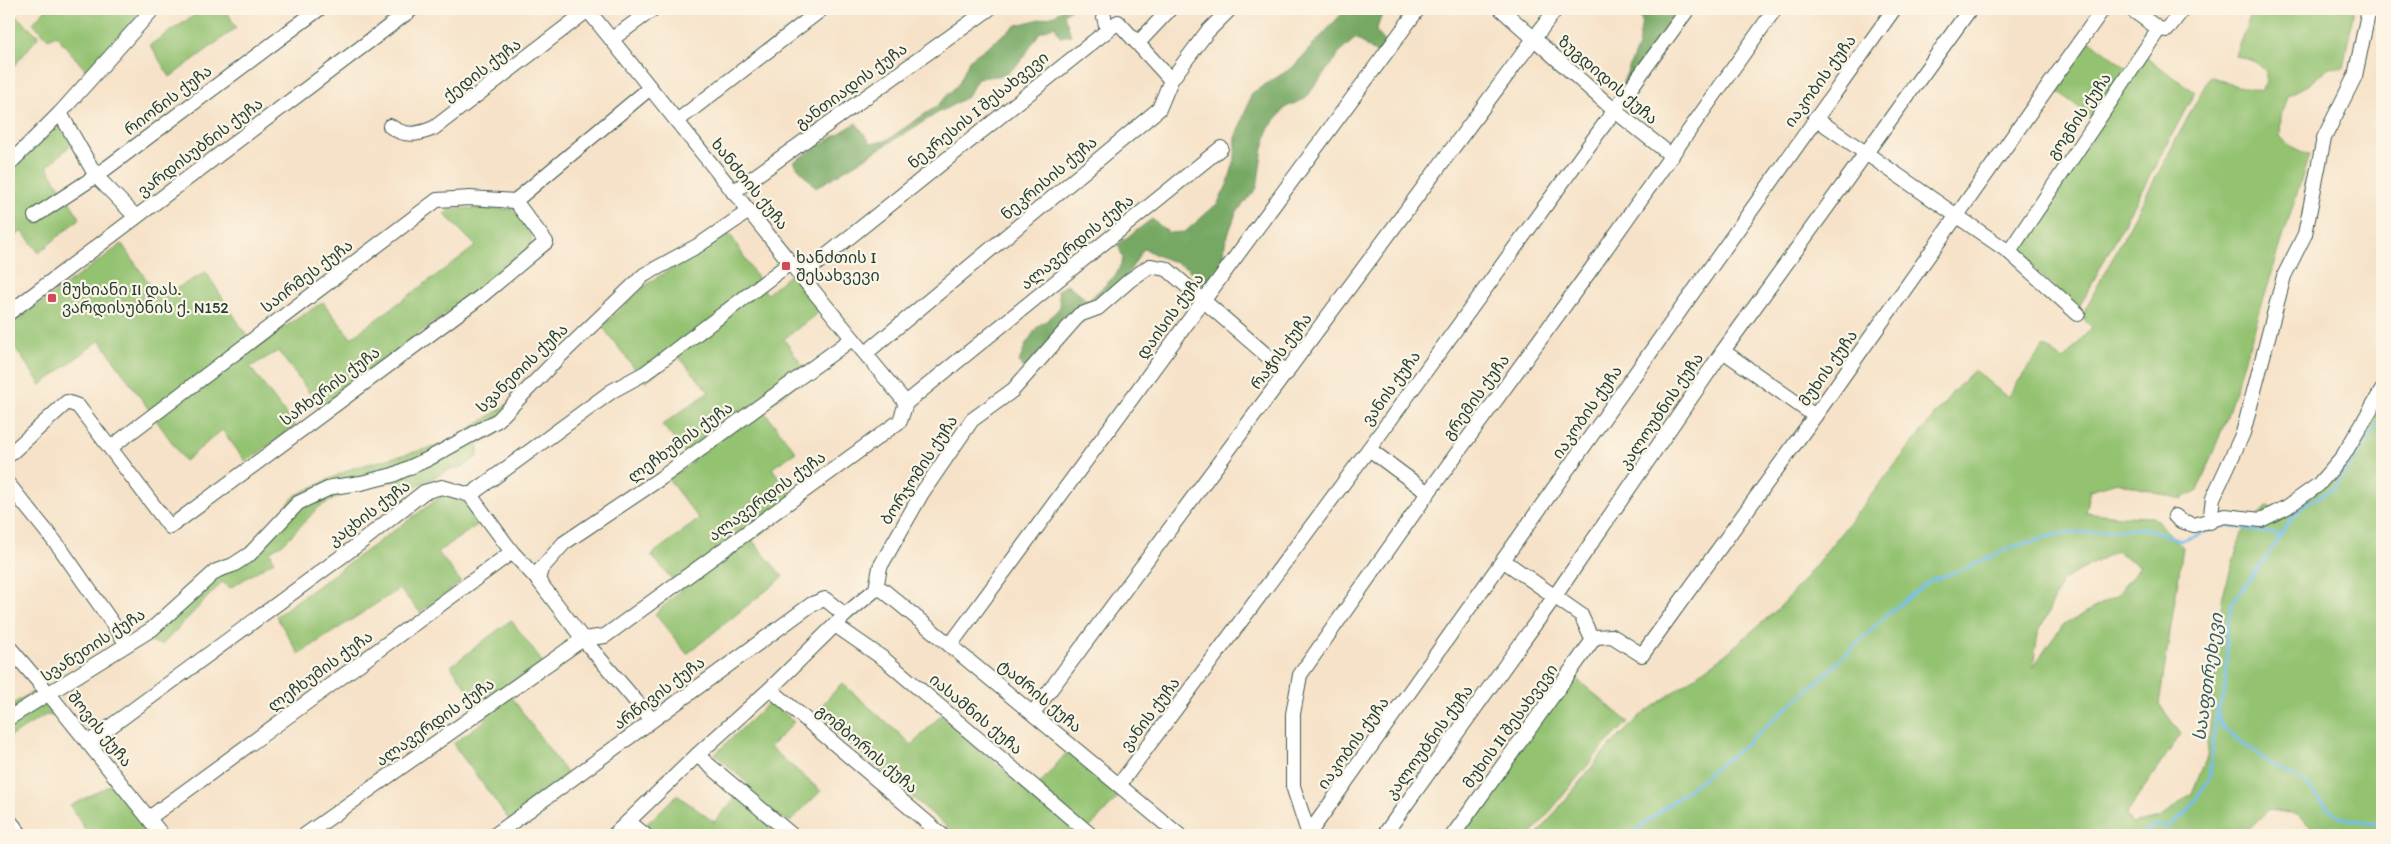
<svg xmlns="http://www.w3.org/2000/svg" width="2391" height="844" viewBox="0 0 2391 844" font-family="Itim,'Noto Sans Georgian',sans-serif">
  <style>
    .green { fill: #93c271; stroke: #598052; fill-rule: evenodd }
    .forest { fill: #76a863; stroke: #4a724c }
    .lines { fill: none; stroke-linecap: round; stroke-linejoin: round }
    .stream { stroke: #73bdec; stroke-width: 3 }
    .minor-casing { stroke: #3f564a; stroke-width: 16 }
    .minor { stroke: #fff; stroke-width: 14 }
    .poi-dot { fill: #d1495b; stroke: #fcf5e5; stroke-width: 2 }
    .labels { text-anchor: middle; dominant-baseline: central; stroke-width: 4.5; stroke-linejoin: round; paint-order: stroke }
    .street-label { font-size: 16px; fill: #1f3d34; stroke: #fcf5e5 }
    .poi-label { font-size: 16px; fill: #1f3d34; stroke: #fcf5e5; text-anchor: start }
    .water-label { font-size: 18px; font-style: italic; fill: #345d62; stroke: #fcf5e5 }
  </style>
  <rect width="100%" height="100%" fill="#fcf5e5"/>
  <filter id="ink" filterUnits="userSpaceOnUse"><feTurbulence type="fractalNoise" baseFrequency=".02" numOctaves="2"/><feDisplacementMap in="SourceGraphic" scale="10" xChannelSelector="R" yChannelSelector="G"/><feConvolveMatrix kernelMatrix="1 2 1 2 8 2 1 2 1" color-interpolation-filters="sRGB"/></filter>
  <filter id="wash" filterUnits="userSpaceOnUse"><feTurbulence type="fractalNoise" baseFrequency=".0096" numOctaves="4" result="noise"/><feDisplacementMap in="SourceGraphic" scale="20" xChannelSelector="R" yChannelSelector="G"/><feGaussianBlur stdDeviation="1.12" result="paint"/><feColorMatrix in="noise" values="0 0 0 0 0 0 0 0 0 0 0 0 0 0 0 0 0 1.4 0 .05"/><feComposite in="paint" operator="in"/></filter>
  <g filter="url(#wash)">
    <rect width="100%" height="100%" fill="#f6e2c8"/>
    <g class="green">
      <path d="M46 9H140L143 12 88 73 56 35 48 39 33 23Z"/>
      <path d="M198 9H226L236 28 170 77 150 45 199 12Z"/>
      <path d="M2253 9H2354L2343 68 2329 67 2309 84 2287 96 2281 116 2280 136 2288 145 2309 155 2225 422 2198 490 2181 499 2117 482 2090 490 2085 512 2119 516 2153 517 2183 547 2159 704 2181 734 2126 814 2131 824 2160 818 2192 793 2207 757 2222 598 2242 533 2268 505 2281 517 2329 483 2382 405V835H2319L2297 814 2268 810 2245 833 2225 830 2199 835H1733L1728 830 1722 835H1537L1603 753 1640 716 1721 658 1780 607 1802 582 1953 392 1974 370 2007 397 2044 346 2063 360 2092 327 2081 317 2210 76 2230 84 2261 92 2266 81V72L2256 62 2235 55ZM2116 551 2140 566 2117 595 2062 626 2033 667 2038 634 2063 580Z"/>
      <path d="M9 10 39 36 9 72Z"/>
      <path d="M2089 40 2134 74 2145 57 2195 92 2078 309 2016 251 2101 124 2054 89Z"/>
      <path d="M58 121 72 144 47 167 80 218 39 253 22 231 9 241V171Z"/>
      <path d="M453 208 512 209 532 231 531 248 321 408 278 351 250 367 295 426 246 462 222 430 185 461 100 340 41 385 9 339V326L122 244 159 298 206 272 254 347 323 302 351 338 476 246 444 214Z"/>
      <path d="M730 234 767 294 793 272 823 309 784 339 809 375 763 410 796 452 772 468 800 507 752 540 783 577 687 654 655 614 681 590 651 555 699 519 668 479 693 462 662 425 709 392 678 356 645 382 602 326 651 281Z"/>
      <path d="M514 400 516 414 496 435 478 443V456L463 467 449 470 412 488 392 482 345 493 319 507 283 544 270 551 274 561 230 588 222 582 162 645 150 642 146 638 255 541 296 495 353 468 449 443Z"/>
      <path d="M446 493 466 503 480 523 438 552 461 582 420 612 399 589 299 654 276 616Z"/>
      <path d="M511 620 543 663 505 688 569 777 510 821 453 744 488 718 451 666Z"/>
      <path d="M1572 675 1628 722 1600 750 1531 835H1457Z"/>
      <path d="M842 683 912 745 941 715 1031 794 1068 751 1120 795 1083 835H957L814 714Z"/>
      <path d="M38 689 59 717 46 715 9 737V706Z"/>
      <path d="M771 701 794 722 770 747 821 791 790 822 783 817 766 835H635L677 795 714 822 748 784 715 754Z"/>
      <path d="M112 784 154 835H89L70 806Z"/>
    </g>
    <g class="forest">
      <path d="M1061 9H1071L1064 14 1071 35 1060 37 1055 26 1040 32 1021 61 1006 75 978 78 967 97 936 114 816 188 793 162 856 123 871 143 885 141 937 106 959 83 969 60 1003 35 1017 25 1055 15Z"/>
      <path d="M1346 9H1357L1364 12 1366 9H1384L1376 31 1386 43 1377 54 1356 38 1342 50 1305 99 1286 107 1269 128 1263 148 1257 188 1236 213 1225 243 1224 260 1205 286 1186 267 1156 255 1144 248 1122 283 1025 369 1019 362 1026 344 1038 326 1049 319 1060 307 1058 290 1067 284 1088 301 1116 275 1123 259 1118 244 1152 219 1169 233 1185 232 1218 203 1228 183 1235 158 1236 137 1252 93 1293 67Z"/>
      <path d="M1634 9H1677L1625 88 1623 82 1638 46 1642 21Z"/>
    </g>
    <g class="lines">
      <g class="stream">
        <path d="M2218 714 2222 727 2268 762 2307 784 2324 805 2342 818 2382 825"/>
        <path d="M1630 835 1740 749 1817 682 1890 612 1929 581 1959 571 2015 546 2058 534 2144 528 2181 540 2225 525 2280 535"/>
        <path d="M2141 835 2154 826 2166 827 2186 814 2209 779 2217 711 2224 694 2227 667 2226 632 2232 603 2268 555 2288 523 2306 504 2334 488 2382 420"/>
      </g>
    </g>
  </g>
  <g filter="url(#ink)">
    <g class="lines">
      <g class="minor-casing">
        <g id="minor">
          <path d="M587 9 801 276 906 403"/>
          <path d="M1102 9 1107 29"/>
          <path d="M1501 9 1615 111 1672 156"/>
          <path d="M2131 9 2159 29"/>
          <path d="M2159 29 2167 30 2183 9"/>
          <path d="M612 39 653 9"/>
          <path d="M1138 43 1170 9"/>
          <path d="M1815 118 2009 252 2078 314"/>
          <path d="M677 121 822 9"/>
          <path d="M390 126C405 137 417 135 434 128L588 10"/>
          <path d="M9 164 60 113"/>
          <path d="M733 192 989 9"/>
          <path d="M35 216 96 176 319 9"/>
          <path d="M136 217 96 176 60 113 153 9"/>
          <path d="M2009 252 2159 29"/>
          <path d="M801 276 1118 22 1171 80"/>
          <path d="M9 313 412 9"/>
          <path d="M1723 351 1815 416"/>
          <path d="M866 353 1159 109 1171 80 1207 32 1230 9"/>
          <path d="M110 448 170 527 479 298 546 242 515 201"/>
          <path d="M1369 449 1428 493"/>
          <path d="M9 455 67 402 78 406 110 448 437 200 470 198 515 201 650 88"/>
          <path d="M9 485 60 548 127 644"/>
          <path d="M470 495 612 391 645 373 790 263"/>
          <path d="M2175 516 2181 521 2194 525 2225 516 2261 520 2287 507 2318 485 2343 456 2382 390"/>
          <path d="M2210 522 2213 498 2243 433 2284 276 2305 234 2324 138 2355 76 2369 9"/>
          <path d="M1504 561 1581 615 1590 635 1595 637 1612 636 1642 655 1815 416 2103 9"/>
          <path d="M538 580 541 569 564 543 661 478 852 339"/>
          <path d="M876 589 883 590 1179 835"/>
          <path d="M835 625 884 659 1091 835"/>
          <path d="M951 644 1418 9"/>
          <path d="M9 647 49 694 162 835"/>
          <path d="M770 689 942 835"/>
          <path d="M1033 713 1556 9"/>
          <path d="M9 718 152 629 216 571 233 565 250 554 298 503 332 487 361 483 393 475 428 459 498 420 560 356 644 275 699 245 749 211"/>
          <path d="M88 743 360 543 424 492 442 487 470 495 512 552 538 580 583 639 652 720"/>
          <path d="M697 755 792 835"/>
          <path d="M1119 785 1374 442 1688 9"/>
          <path d="M149 818 512 552"/>
          <path d="M9 820 21 835"/>
          <path d="M629 822 645 835"/>
          <path d="M305 835 583 639 605 636 900 421 906 403 1221 148"/>
          <path d="M495 835 812 604 825 599 845 615"/>
          <path d="M614 835 697 755 770 689 845 615 876 589 880 567 922 493 972 420 1013 390 1079 315 1098 308 1130 280 1150 266 1167 269 1287 373"/>
          <path d="M1308 835 1894 9"/>
          <path d="M1309 835 1293 786V714L1300 675 1428 493 1592 268 1775 9"/>
          <path d="M1384 835 1555 596 1723 351 1970 9"/>
          <path d="M1453 835 1595 637"/>
        </g>
      </g>
      <use href="#minor" class="minor"/>
    </g>
  </g>
  <g class="poi-dot">
    <rect x="781" y="261" width="10" height="10" rx="2.5"/>
    <rect x="47" y="293" width="10" height="10" rx="2.5"/>
  </g>
  <g class="labels">
    <g class="street-label">
      <text transform="translate(482 70) rotate(-37)">ქედის ქუჩა</text>
      <text transform="translate(1608 80) rotate(41)">ზუგდიდის ქუჩა</text>
      <text transform="translate(1820 81) rotate(-54)">იაკობის ქუჩა</text>
      <text transform="translate(851 86) rotate(-36)">განთიადის ქუჩა</text>
      <text transform="translate(168 100) rotate(-37)">რიონის ქუჩა</text>
      <text transform="translate(978 110) rotate(-39)">ნეკრესის I შესახვევი</text>
      <text transform="translate(2079 116) rotate(-56)">გოგნის ქუჩა</text>
      <text transform="translate(200 147) rotate(-37)">ვარდისუბნის ქუჩა</text>
      <text transform="translate(1049 178) rotate(-40)">ნეკრისის ქუჩა</text>
      <text transform="translate(750 184) rotate(51)">ხანძთის ქუჩა</text>
      <text transform="translate(1077 242) rotate(-39)">ალავერდის ქუჩა</text>
      <text transform="translate(307 276) rotate(-37)">საირმეს ქუჩა</text>
      <text transform="translate(1170 316) rotate(-54)">დაისის ქუჩა</text>
      <text transform="translate(1281 351) rotate(-53)">რაჭის ქუჩა</text>
      <text transform="translate(522 368) rotate(-44)">სვანეთის ქუჩა</text>
      <text transform="translate(1828 368) rotate(-55)">მუხის ქუჩა</text>
      <text transform="translate(330 386) rotate(-37)">საჩხერის ქუჩა</text>
      <text transform="translate(1391 388) rotate(-54)">ვანის ქუჩა</text>
      <text transform="translate(1476 397) rotate(-54)">გრემის ქუჩა</text>
      <text transform="translate(1661 411) rotate(-56)">კალოუბნის ქუჩა</text>
      <text transform="translate(1587 412) rotate(-55)">იაკობის ქუჩა</text>
      <text transform="translate(680 442) rotate(-36)">ლეჩხუმის ქუჩა</text>
      <text transform="translate(919 470) rotate(-57)">ბორჯომის ქუჩა</text>
      <text transform="translate(767 496) rotate(-36)">ალავერდის ქუჩა</text>
      <text transform="translate(369 513) rotate(-37)">კაცხის ქუჩა</text>
      <text transform="translate(93 645) rotate(-33)">სვანეთის ქუჩა</text>
      <text transform="translate(320 671) rotate(-36)">ლეჩხუმის ქუჩა</text>
      <text transform="translate(659 693) rotate(-37)">არწივის ქუჩა</text>
      <text transform="translate(1040 696) rotate(40)">ტაძრის ქუჩა</text>
      <text transform="translate(976 714) rotate(40)">იასამნის ქუჩა</text>
      <text transform="translate(1150 714) rotate(-53)">ვანის ქუჩა</text>
      <text transform="translate(435 722) rotate(-35)">ალავერდის ქუჩა</text>
      <text transform="translate(1510 726) rotate(-54)">მუხის II შესახვევი</text>
      <text transform="translate(100 729) rotate(51)">შოვის ქუჩა</text>
      <text transform="translate(1429 742) rotate(-54)">კალოუბნის ქუჩა</text>
      <text transform="translate(1353 743) rotate(-54)">იაკობის ქუჩა</text>
      <text transform="translate(867 749) rotate(40)">გომბორის ქუჩა</text>
    </g>
    <g class="poi-label">
      <text x="796" y="257">ხანძთის I<tspan x="796" dy="18">შესახვევი</tspan></text>
      <text x="62" y="289">მუხიანი II დას.<tspan x="62" dy="18">ვარდისუბნის ქ. N152</tspan></text>
    </g>
    <g class="water-label">
      <text transform="translate(2208 677) rotate(-82)">სააფთრეხევი</text>
    </g>
  </g>
  <rect width="2391" height="844" fill="none" stroke="#fcf5e5" stroke-width="30"/>
</svg>
